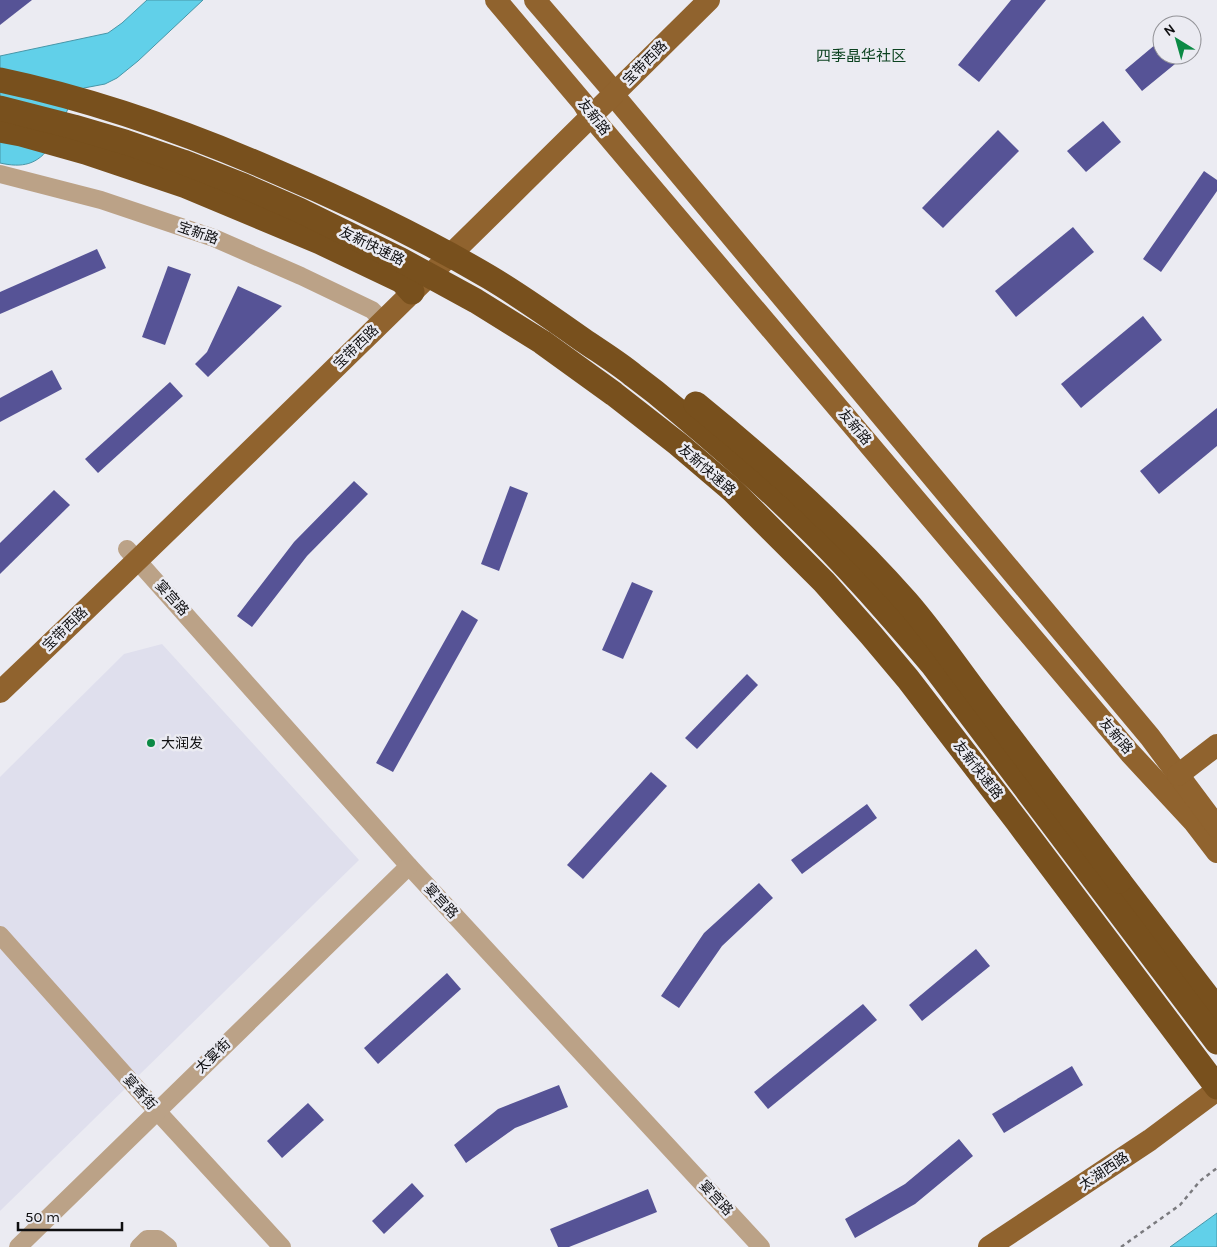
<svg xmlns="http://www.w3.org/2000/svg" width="1217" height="1247" viewBox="0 0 1217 1247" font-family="Karla,'Noto Sans SC',sans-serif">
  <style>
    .built { fill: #dfdfed }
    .water { fill: #61d0e9; stroke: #4896a8 }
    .building { fill: #565396 }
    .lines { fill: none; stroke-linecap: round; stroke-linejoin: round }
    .path { stroke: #7a7a7e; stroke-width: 2.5; stroke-dasharray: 4 4; stroke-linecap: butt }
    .minor { stroke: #bba287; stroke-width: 18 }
    .major { stroke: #90632e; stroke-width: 22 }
    .highway { stroke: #78501d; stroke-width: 25 }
    .highway-bridge { stroke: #78501d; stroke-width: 25 }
    .poi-dot { fill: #0b8a45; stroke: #ebebf2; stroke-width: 2 }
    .labels { text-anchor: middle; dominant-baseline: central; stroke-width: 5; stroke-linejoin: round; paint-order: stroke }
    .street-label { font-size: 14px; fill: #0f0f11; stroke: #ebebf2 }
    .poi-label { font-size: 14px; fill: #0f0f11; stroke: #ebebf2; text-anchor: start }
    .neighbourhood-label { font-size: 15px; fill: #0d4321; stroke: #ebebf2 }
  </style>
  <rect width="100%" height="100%" fill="#ebebf2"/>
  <path class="built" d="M162 644 359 860 0 1211V777L124 654Z"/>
  <g class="water">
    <path d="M147 0H203L138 61 117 78 105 84 84 88 75 94 51 145C38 165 22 168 0 163V56L108 33 122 23Z"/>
    <path d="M1217 1213V1247H1170Z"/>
  </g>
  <g class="building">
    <path d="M0 0H32L0 25Z"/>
    <path d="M1011 0H1046L979 82 958 65Z"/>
    <path d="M1162 39V55H1186L1142 91 1125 70Z"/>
    <path d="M1103 121 1121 142 1086 172 1067 151Z"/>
    <path d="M998 130 1019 151 943 228 922 208Z"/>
    <path d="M1204 171 1217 180V191L1161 272 1143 259Z"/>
    <path d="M1073 227 1094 252 1016 317 995 291Z"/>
    <path d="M97 249 106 268 0 314V292Z"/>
    <path d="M168 266 191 274 165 345 142 337Z"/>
    <path d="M238 286 282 306 208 377 195 364 207 352Z"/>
    <path d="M1143 316 1162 340 1081 408 1061 384Z"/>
    <path d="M52 370 62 389 0 422V398Z"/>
    <path d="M170 382 183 396 98 473 85 459Z"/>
    <path d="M1217 408V446L1159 494 1140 471Z"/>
    <path d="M354 481 368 494 307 556 252 627 237 616 294 542Z"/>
    <path d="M510 486 528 493 499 571 481 564Z"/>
    <path d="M54 490 70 505 0 574V543Z"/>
    <path d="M632 582 653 591 623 659 602 650Z"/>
    <path d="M462 610 478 620 393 772 376 763Z"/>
    <path d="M747 674 758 685 697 749 685 738Z"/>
    <path d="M651 772 667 786 583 879 567 865Z"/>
    <path d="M867 804 877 818 802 874 791 860Z"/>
    <path d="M759 883 773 898 722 946 679 1008 661 996 704 933Z"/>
    <path d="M976 949 990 966 922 1021 909 1005Z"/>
    <path d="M447 973 461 989 378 1064 364 1048Z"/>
    <path d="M863 1004 877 1020 768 1109 754 1092Z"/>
    <path d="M1072 1066 1083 1085 1004 1133 992 1114Z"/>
    <path d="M559 1085 568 1107 515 1128 466 1163 454 1145 498 1109Z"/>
    <path d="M308 1103 324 1120 282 1158 267 1141Z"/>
    <path d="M959 1139 973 1156 915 1204 855 1238 845 1219 905 1184Z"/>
    <path d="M412 1183 424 1196 384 1234 372 1221Z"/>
    <path d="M648 1189 657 1212 569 1247H558L550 1229Z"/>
  </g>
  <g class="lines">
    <path class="path" d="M1121 1247 1180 1205 1200 1181 1217 1168"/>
    <g class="minor">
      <path d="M0 174 101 200 214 238 301 276 372 310 383 321"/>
      <path d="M127 549 409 866 761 1247"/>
      <path d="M0 935 157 1111 282 1247"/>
      <path d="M18 1247 409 866"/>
      <path d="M139 1247 147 1239H158L168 1247"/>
    </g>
    <g class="major">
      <path d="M496 0 583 103 591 116 1130 753 1194 822 1217 852"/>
      <path d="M535 0 608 85 616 98 1150 737 1217 827"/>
      <path d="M0 692C239 464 474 232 709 0"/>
      <path d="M1178 775 1217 745"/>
      <path d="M989 1247 1150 1140 1217 1090"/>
    </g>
    <g class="highway">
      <path d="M0 130 21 134 85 152 186 186 320 242 402 281 412 292"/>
      <path d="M1119 881 1217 1009"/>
    </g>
    <g class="highway-bridge">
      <path d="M0 80C95 100 188 133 277 172 350 203 421 237 489 277 521 296 552 318 583 340 599 351 617 362 633 375 648 386 663 398 677 410 719 445 760 481 799 519 846 564 889 614 932 664L1217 1042"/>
      <path d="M0 108 74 127 125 142 183 162 244 186 299 210 401 260 476 301 542 342 614 394 678 444 732 490 824 582 871 635 908 679 1017 821 1217 1087"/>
      <path d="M696 404C771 465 842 529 906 601 934 633 958 669 984 703 1029 762 1074 821 1119 881"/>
    </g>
  </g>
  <circle class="poi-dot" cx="151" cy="743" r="5"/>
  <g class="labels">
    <g class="street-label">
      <text transform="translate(645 63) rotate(-45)">宝带西路</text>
      <text transform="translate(594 117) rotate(52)">友新路</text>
      <text transform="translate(198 233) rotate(19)">宝新路</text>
      <text transform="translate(372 246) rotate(26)">友新快速路</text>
      <text transform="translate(356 347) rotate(-44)">宝带西路</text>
      <text transform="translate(855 427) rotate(50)">友新路</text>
      <text transform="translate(707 470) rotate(41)">友新快速路</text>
      <text transform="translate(172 598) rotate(48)">宴宫路</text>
      <text transform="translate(65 629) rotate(-44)">宝带西路</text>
      <text transform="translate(1116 736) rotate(49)">友新路</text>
      <text transform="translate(978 770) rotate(52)">友新快速路</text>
      <text transform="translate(441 901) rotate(47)">宴宫路</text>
      <text transform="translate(213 1056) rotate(-44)">太宴街</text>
      <text transform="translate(140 1092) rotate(48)">宴香街</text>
      <text transform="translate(1104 1171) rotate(-34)">太湖西路</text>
      <text transform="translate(716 1198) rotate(47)">宴宫路</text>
    </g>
    <g class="poi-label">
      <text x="161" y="743">大润发</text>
    </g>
    <g class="neighbourhood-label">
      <text x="861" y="56">四季晶华社区</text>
    </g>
  </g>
  <g transform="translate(1177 40) rotate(323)"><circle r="24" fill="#ebebf2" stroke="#939398"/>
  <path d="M0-4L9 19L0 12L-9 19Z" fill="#0b8a45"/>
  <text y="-8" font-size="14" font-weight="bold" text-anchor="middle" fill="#0f0f11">N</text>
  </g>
  <path d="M18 1222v8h104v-8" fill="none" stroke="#0f0f11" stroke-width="2.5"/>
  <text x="25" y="1222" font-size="15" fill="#0f0f11" stroke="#ebebf2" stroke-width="4" paint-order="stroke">50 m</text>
</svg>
